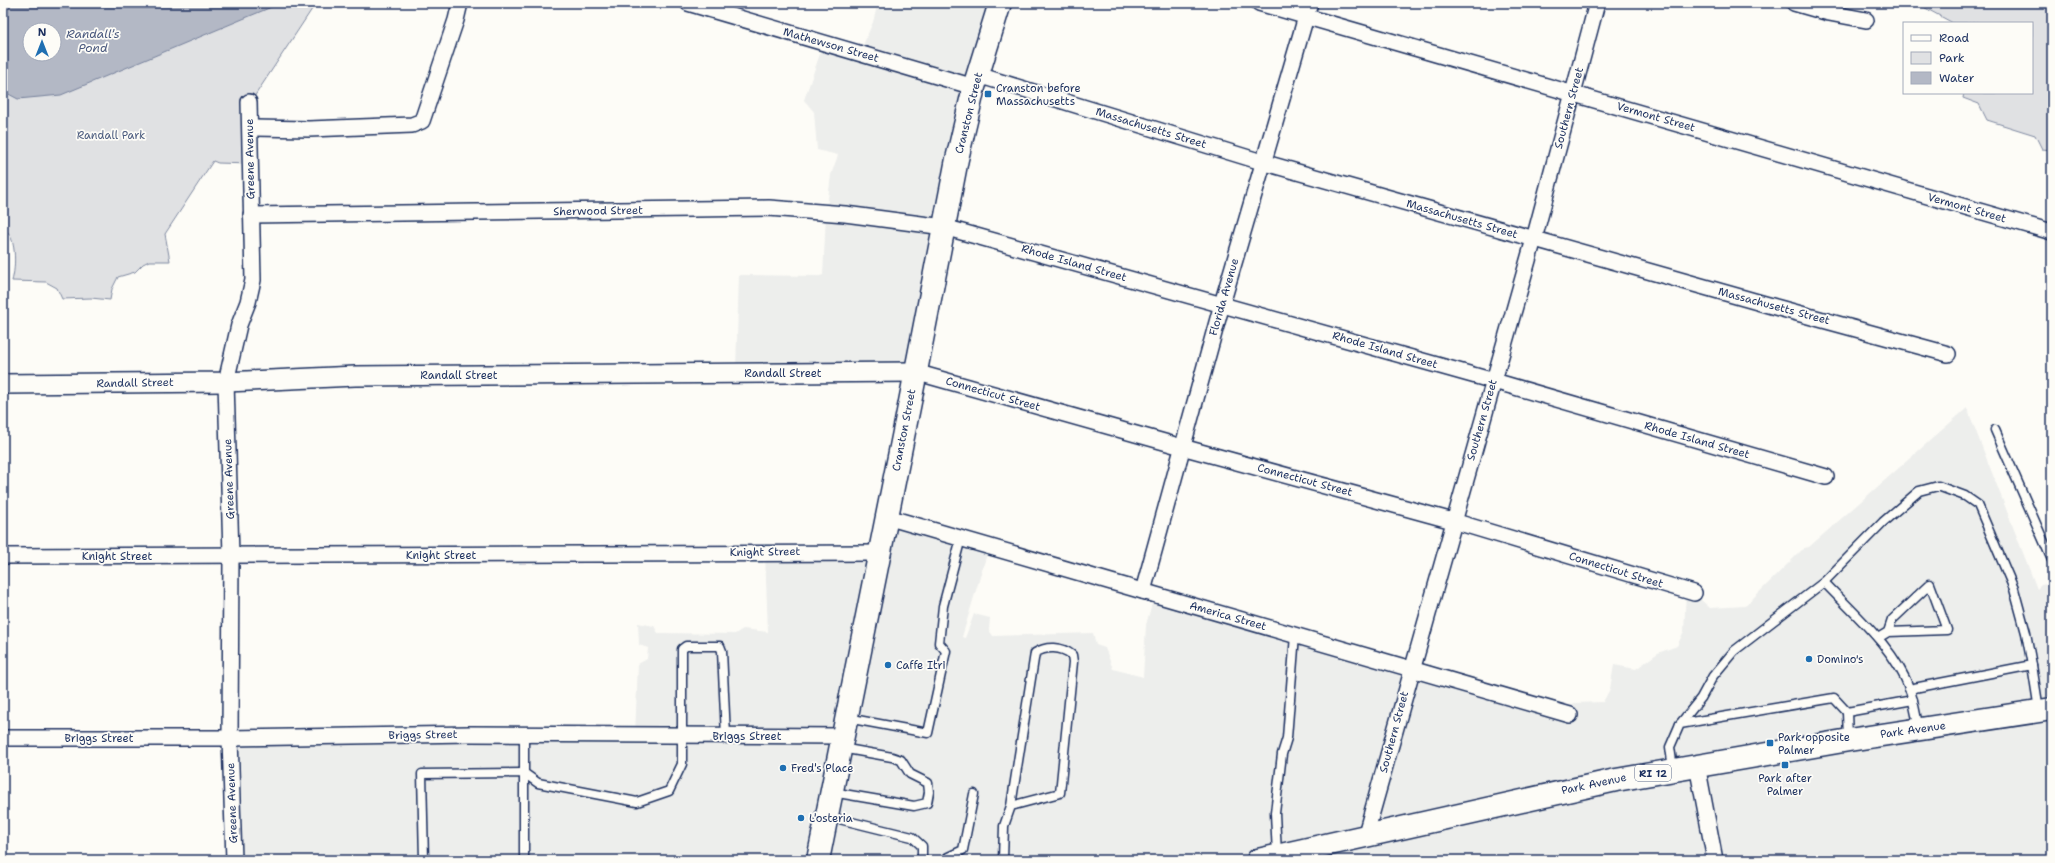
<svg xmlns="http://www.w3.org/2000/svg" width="2055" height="863" viewBox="0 0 2055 863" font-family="'Shantell Sans',sans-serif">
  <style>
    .built { fill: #edeeec }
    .green { fill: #e0e1e3; stroke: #7e88a0; fill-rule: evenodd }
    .water { fill: #b3b8c5; stroke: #76819c; fill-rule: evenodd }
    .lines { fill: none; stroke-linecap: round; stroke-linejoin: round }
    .service-casing { stroke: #1b2f5e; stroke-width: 11 }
    .minor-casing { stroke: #1b2f5e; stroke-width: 18 }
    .tertiary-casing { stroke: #1b2f5e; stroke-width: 22 }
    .secondary-casing { stroke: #1b2f5e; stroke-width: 25 }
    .primary-casing { stroke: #1b2f5e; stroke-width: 25 }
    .service { stroke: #fdfcf7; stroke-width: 8 }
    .minor { stroke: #fdfcf7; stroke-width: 15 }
    .tertiary { stroke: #fdfcf7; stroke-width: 19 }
    .secondary { stroke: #fdfcf7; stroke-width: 22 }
    .primary { stroke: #fdfcf7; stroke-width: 22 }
    .poi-dot { fill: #1f6fb2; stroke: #fdfcf7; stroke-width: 1.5 }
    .labels { text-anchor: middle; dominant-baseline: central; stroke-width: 3.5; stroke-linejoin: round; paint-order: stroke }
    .shield { fill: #fdfcf7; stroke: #5f6c8c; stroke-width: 1 }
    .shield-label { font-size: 10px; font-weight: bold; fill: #1b2f5e }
    .street-label { font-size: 11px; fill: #1b2f5e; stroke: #fdfcf7 }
    .poi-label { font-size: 11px; fill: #1b2f5e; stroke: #fdfcf7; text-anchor: start }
    .park-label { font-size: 11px; fill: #4c5c7f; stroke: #fdfcf7 }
    .water-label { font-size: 12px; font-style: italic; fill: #49587d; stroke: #fdfcf7 }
  </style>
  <rect width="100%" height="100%" fill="#fdfcf7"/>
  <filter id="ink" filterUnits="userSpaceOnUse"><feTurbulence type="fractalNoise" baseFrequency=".025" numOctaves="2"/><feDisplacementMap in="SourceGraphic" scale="8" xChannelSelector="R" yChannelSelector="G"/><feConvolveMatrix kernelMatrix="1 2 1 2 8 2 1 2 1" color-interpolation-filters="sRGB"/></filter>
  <g filter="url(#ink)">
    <g class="built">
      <path d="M878 3H1001L917 364 736 368 739 275 820 276 823 275 826 215 831 175 838 155 817 150 814 112 804 100 822 48 858 57 873 22Z"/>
      <path d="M1967 408 2037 589 2041 585 2052 583V860H235L232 737 635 734 638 664 647 659 648 648 639 645 638 623 654 626 658 633 735 634 743 629 768 632 765 554 876 551 888 519 989 547 962 637 965 638 974 614 990 618 989 630 993 636 1093 633 1096 645 1105 648 1113 669 1143 677 1146 625 1154 596 1563 711 1574 703 1603 702 1610 689 1614 665 1636 669 1658 653 1677 646 1684 631 1686 591H1691L1710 608 1745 606 1804 548 1809 547Z"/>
    </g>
    <g class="green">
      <path d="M3 3H316L254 97 257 127 250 164 218 163 213 161 165 234 170 261H149L143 264 135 272 118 277 112 289 110 300 91 298 62 299 57 288 46 282 12 281C16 267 17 235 3 228ZM30 30H54V54H30Z"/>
      <path d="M1916 3H2052V150L2042 149 2035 135 1987 120 1979 104 1963 98 1964 93H2032V23H1953Z"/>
    </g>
    <path class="water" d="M3 3H281L61 95 18 99 3 91ZM30 30H54V54H30Z"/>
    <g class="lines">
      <g class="service-casing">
        <g id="service">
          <path d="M1995 430 2052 560"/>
          <path d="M1824 582C1854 614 1895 648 1910 690 1914 703 1916 716 1919 729"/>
          <path d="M1878 638 1888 632 1947 630 1930 584 1892 620 1888 632"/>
          <path d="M1909 689 2032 665 2039 710"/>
          <path d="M847 718 928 733 946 651 939 643 943 606 961 538"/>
          <path d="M1680 724 1701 698 1713 676 1734 651 1824 582 1883 522 1919 491 1938 486 1965 496 1978 505 2014 589 2026 633 2032 665"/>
          <path d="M524 734V773L538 783 637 802 669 791 682 764V649L686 646H720L722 651 726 736"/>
          <path d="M1848 739 1847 712 1913 700"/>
          <path d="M1673 769 1670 747 1680 724 1834 698 1847 712"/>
          <path d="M832 792 914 806 927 803 929 792 928 783 910 774 901 760 892 757 841 748"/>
          <path d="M827 816 912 837 922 846V860"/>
          <path d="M1277 855 1275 813 1282 754 1287 738 1295 635"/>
          <path d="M424 860 422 774 524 773V860"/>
          <path d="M948 860V857L963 850 974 794"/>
          <path d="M1003 860 1004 826 1011 806 1035 653C1046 646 1061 646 1072 655L1073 662 1060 793 1011 806"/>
        </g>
      </g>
      <g class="minor-casing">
        <g id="minor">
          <path d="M688 3 974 87"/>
          <path d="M1259 3 2052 232"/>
          <path d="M1794 3 1829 13 1866 20"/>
          <path d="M978 75 1262 162 1779 308 1948 354"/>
          <path d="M254 128 309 129 412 125 422 121 456 20 460 3"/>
          <path d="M251 215 769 208 845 214 944 227 1494 381 1826 477"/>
          <path d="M915 372 1182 447 1453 521 1694 593"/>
          <path d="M887 517 1570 715"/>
          <path d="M3 556 879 553"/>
          <path d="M1143 591 1222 304 1310 3"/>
          <path d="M3 738H230L470 734 842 736"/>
          <path d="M1697 765 1715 860"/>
          <path d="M1365 837 1534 239 1597 3"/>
          <path d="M234 860 230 738 231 555 226 382 239 325 248 302 253 280 249 102"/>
        </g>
      </g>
      <g class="tertiary-casing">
        <path id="tertiary" d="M3 384 226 382 355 376 915 372"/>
      </g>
      <g class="secondary-casing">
        <path id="secondary" d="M818 860 910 402 957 159 974 87 1000 3"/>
      </g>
      <g class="primary-casing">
        <path id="primary" d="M1258 860 1616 780 1849 740 2052 709"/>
      </g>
      <use href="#service" class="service"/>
      <use href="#minor" class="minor"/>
      <use href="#tertiary" class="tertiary"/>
      <use href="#secondary" class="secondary"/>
      <use href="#primary" class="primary"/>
    </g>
  </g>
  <g class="poi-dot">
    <rect x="984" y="90" width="8" height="8" rx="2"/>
    <circle cx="1809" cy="659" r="4"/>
    <circle cx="888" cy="665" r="4"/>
    <rect x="1766" y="739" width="8" height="8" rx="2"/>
    <rect x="1781" y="761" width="8" height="8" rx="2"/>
    <circle cx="783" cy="768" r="4"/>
    <circle cx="801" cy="818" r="4"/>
  </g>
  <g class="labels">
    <rect class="shield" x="1635" y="765" width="36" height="16" rx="3"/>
    <g class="shield-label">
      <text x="1653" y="773">RI 12</text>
    </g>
    <g class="street-label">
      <text transform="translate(831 45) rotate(16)">Mathewson Street</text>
      <text transform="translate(1569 108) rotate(-75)">Southern Street</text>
      <text transform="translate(969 113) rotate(-76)">Cranston Street</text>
      <text transform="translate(1656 117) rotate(16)">Vermont Street</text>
      <text transform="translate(1151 128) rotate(17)">Massachusetts Street</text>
      <text transform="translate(250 159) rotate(-91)">Greene Avenue</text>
      <text transform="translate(1967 208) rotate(16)">Vermont Street</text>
      <text transform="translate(598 211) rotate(-1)">Sherwood Street</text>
      <text transform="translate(1462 219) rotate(16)">Massachusetts Street</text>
      <text transform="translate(1074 263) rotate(16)">Rhode Island Street</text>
      <text transform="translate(1224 297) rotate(-74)">Florida Avenue</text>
      <text transform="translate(1774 306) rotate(15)">Massachusetts Street</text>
      <text transform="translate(1385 350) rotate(16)">Rhode Island Street</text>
      <text x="783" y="373">Randall Street</text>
      <text x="459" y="375">Randall Street</text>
      <text transform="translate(135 383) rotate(-1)">Randall Street</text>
      <text transform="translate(993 394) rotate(16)">Connecticut Street</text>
      <text transform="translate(1482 420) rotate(-74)">Southern Street</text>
      <text transform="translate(904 430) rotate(-79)">Cranston Street</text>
      <text transform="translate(1697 440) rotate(16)">Rhode Island Street</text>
      <text transform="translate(229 479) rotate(-92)">Greene Avenue</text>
      <text transform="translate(1305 480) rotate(15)">Connecticut Street</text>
      <text transform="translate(765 552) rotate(-1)">Knight Street</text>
      <text x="441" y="555">Knight Street</text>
      <text x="117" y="556">Knight Street</text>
      <text transform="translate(1616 570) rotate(17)">Connecticut Street</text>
      <text transform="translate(1228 616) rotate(16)">America Street</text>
      <text transform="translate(1913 730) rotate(-8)">Park Avenue</text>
      <text transform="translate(1394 732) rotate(-75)">Southern Street</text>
      <text transform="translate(423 735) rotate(-1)">Briggs Street</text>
      <text x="747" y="736">Briggs Street</text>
      <text x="99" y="738">Briggs Street</text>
      <text transform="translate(1594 784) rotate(-12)">Park Avenue</text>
      <text transform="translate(232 803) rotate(-92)">Greene Avenue</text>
    </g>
    <g class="poi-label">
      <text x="996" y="88">Cranston before<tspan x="996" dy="13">Massachusetts</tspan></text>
      <text x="1817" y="659">Domino's</text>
      <text x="896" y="665">Caffe Itri</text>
      <text x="1778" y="737">Park opposite<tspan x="1778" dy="13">Palmer</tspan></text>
      <text x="791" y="768">Fred's Place</text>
      <text x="1785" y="778" text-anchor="middle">Park after<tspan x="1785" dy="13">Palmer</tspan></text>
      <text x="809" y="818">L'osteria</text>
    </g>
    <g class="park-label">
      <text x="111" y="135">Randall Park</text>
    </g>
    <g class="water-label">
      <text x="93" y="34">Randall's<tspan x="93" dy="14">Pond</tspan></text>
    </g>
  </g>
  <rect width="2055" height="863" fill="none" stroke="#fdfcf7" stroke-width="16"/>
  <rect x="8" y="8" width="2039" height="847" fill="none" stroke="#1b2f5e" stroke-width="1.5" filter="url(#ink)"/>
  <rect x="1903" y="22" width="130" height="72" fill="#fdfcf7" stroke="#a3aaba"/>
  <rect x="1911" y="35" width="20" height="6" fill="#fdfcf7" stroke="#a3aaba"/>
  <text x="1939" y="42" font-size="12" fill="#1b2f5e">Road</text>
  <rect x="1911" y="52" width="20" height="12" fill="#e0e1e3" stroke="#a3aaba"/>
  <text x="1939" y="62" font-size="12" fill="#1b2f5e">Park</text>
  <rect x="1911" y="72" width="20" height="12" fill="#b3b8c5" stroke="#a3aaba"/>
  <text x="1939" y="82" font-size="12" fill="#1b2f5e">Water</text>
  <g transform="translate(42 42)"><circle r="19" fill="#fdfcf7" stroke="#a3aaba"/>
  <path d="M0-3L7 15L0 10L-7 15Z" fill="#1f6fb2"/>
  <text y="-6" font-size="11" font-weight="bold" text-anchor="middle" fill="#1b2f5e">N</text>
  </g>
</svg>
